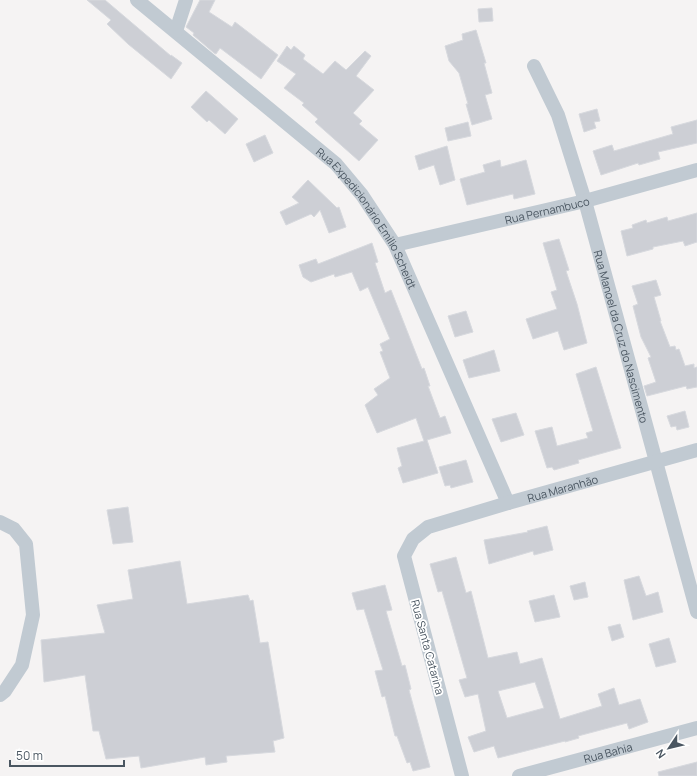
<svg xmlns="http://www.w3.org/2000/svg" width="697" height="776" viewBox="0 0 697 776" font-family="Manrope,sans-serif">
  <style>
    .building { fill: #cdcfd5; stroke: #d7d9de; fill-rule: evenodd }
    .lines { fill: none; stroke-linecap: round; stroke-linejoin: round }
    .street { stroke: #c1cad2; stroke-width: 14 }
    .labels { text-anchor: middle; dominant-baseline: central; stroke-width: 3.5; stroke-linejoin: round; paint-order: stroke }
    .street-label { font-size: 11px; fill: #4a5661; stroke: #fff }
  </style>
  <rect width="100%" height="100%" fill="#f5f3f3"/>
  <g class="building">
    <path d="M87 0H105L171 56V55L182 63 171 79 128 44 107 24 111 20Z"/>
    <path d="M200 0H215L209 12 232 27 235 22 278 55 261 79 220 48 216 54 214 53 193 35 194 33 186 27Z"/>
    <path d="M492 8 493 21 479 22 478 9Z"/>
    <path d="M476 30 486 63H484L492 93 485 95 492 119 472 125 466 104H468L459 73 449 61 445 46 463 40 462 34Z"/>
    <path d="M287 46 291 50 294 46 305 55 303 59 323 74 335 61 346 70 365 51 371 56 356 76 374 90 353 113 362 121 359 124 378 140 359 161 315 122 318 119 302 105 304 103 284 88 296 74 277 61Z"/>
    <path d="M206 91 238 119 225 134 209 120 207 122 191 107Z"/>
    <path d="M597 109 600 121 594 122 596 128 584 132 579 114Z"/>
    <path d="M697 120V143L658 152 660 159 639 165 638 163 601 175 593 151 612 145 614 151 673 134 671 127Z"/>
    <path d="M468 122 471 136 448 141 445 128Z"/>
    <path d="M265 135 273 153 254 162 246 144Z"/>
    <path d="M447 146 455 180 440 185 434 165 419 170 415 156Z"/>
    <path d="M500 160 501 167 526 160 535 194 514 199 513 194 467 205 460 179 485 172 483 165Z"/>
    <path d="M308 180 337 208 339 207 346 227 329 233 320 210 314 217 311 214 286 225 280 212 299 203 292 197Z"/>
    <path d="M697 213V242L685 246 683 241 653 247V249L627 256 621 231 633 228 632 225 646 220 647 223 667 217 668 221Z"/>
    <path d="M559 239 569 270 566 271 577 304 587 343 564 350 558 331 533 339 526 319 557 309 551 292 557 290 543 243Z"/>
    <path d="M372 243 378 262 375 263 385 293 391 290 422 369 424 368 430 386H428L440 418 445 416 451 433 427 440 438 473 403 483 398 468 402 466 397 448 424 441 416 418 377 433 365 405 378 395 374 389 390 378 380 352 383 351 380 344 390 339 368 287 360 291 352 272 335 277 334 274 311 282 303 277 299 265 316 259 318 264Z"/>
    <path d="M656 280 661 295 654 297 661 321H660L670 347 675 346 676 350 679 349 685 366 694 364V368L697 367V387L687 389 686 386 647 396 644 386 656 382 648 358 651 357 641 337 633 306 638 304 632 286Z"/>
    <path d="M466 311 473 332 455 337 448 316Z"/>
    <path d="M494 350 500 371 469 378 463 360Z"/>
    <path d="M596 367 621 448 578 460 579 463 554 470 552 467 547 468 535 431 552 427 557 446 588 438 586 433 593 431 576 374Z"/>
    <path d="M685 411 689 427 677 430 676 426 671 427 667 416Z"/>
    <path d="M516 413 524 435 501 442 492 419Z"/>
    <path d="M466 460 473 482 451 488 450 485 445 486 439 467Z"/>
    <path d="M128 507 133 542 113 544 107 510Z"/>
    <path d="M547 526 553 550 534 555 533 551 489 564 484 540 528 532 527 531Z"/>
    <path d="M456 557 466 593 471 591 488 658 517 652 520 664 542 658 560 719 602 706 598 694 614 688 619 705 640 699 648 722 629 729 627 723 578 736 579 738 565 742V741L498 758 494 746 474 752 468 737 486 731 478 694 465 697 459 680 467 678 442 591 438 592 430 564ZM535 682 544 708 507 718 498 691Z"/>
    <path d="M180 561 187 604 248 595 250 601 253 600 260 643 268 642 284 738 273 741 275 752 226 756 227 762 206 765 205 757 141 768 139 756 106 759 99 731H93L85 675 44 682 41 640 105 633 97 605 133 599 128 570Z"/>
    <path d="M639 576 646 596 658 592 663 612 633 620 624 580Z"/>
    <path d="M585 582 588 597 574 600 570 586Z"/>
    <path d="M385 585 392 610 386 611 402 666 405 665 411 689 409 690 430 767 413 771 410 762 407 763 397 736H395L385 696 382 697 375 671 383 670 364 609 357 610 352 593Z"/>
    <path d="M554 595 560 617 535 622 529 601Z"/>
    <path d="M620 624 624 637 612 641 608 627Z"/>
    <path d="M669 638 676 662 656 667 649 644Z"/>
    <path d="M697 762V776H659L658 772Z"/>
  </g>
  <g class="lines">
    <g class="street">
      <path id="s1" d="M137 0 336 164 362 195 395 245 508 503"/>
      <path d="M176 31 186 0"/>
      <path id="s2" d="M534 66 558 115 585 201 697 612"/>
      <path id="s3" d="M395 245 585 201 697 170"/>
      <path d="M0 522 14 529 26 544 33 615 22 665 5 691 0 695"/>
      <path id="s4" d="M462 776 404 556 413 539 428 527 508 503 697 450"/>
      <path id="s5" d="M519 776 697 728"/>
    </g>
  </g>
  <g class="labels">
    <g class="street-label">
      <text stroke="none"><textPath href="#s3" startOffset="156">Rua Pernambuco</textPath></text>
      <text stroke="none"><textPath href="#s1" startOffset="320">Rua Expedicionário Emilio Scheidt</textPath></text>
      <text stroke="none"><textPath href="#s2" startOffset="285">Rua Manoel da Cruz do Nascimento</textPath></text>
      <text stroke="none"><textPath href="#s4" startOffset="406">Rua Maranhão</textPath></text>
      <text transform="translate(428 647) rotate(75)">Rua Santa Catarina</text>
      <text stroke="none"><textPath href="#s5" startOffset="92">Rua Bahia</textPath></text>
    </g>
  </g>
  <g transform="translate(669 748) rotate(235)" stroke="#ffffff" stroke-width="3" paint-order="stroke">
  <path d="M0-3L7 15L0 10L-7 15Z" fill="#4a5661"/>
  <text y="-6" font-size="11" font-weight="bold" text-anchor="middle" fill="#4a5661">N</text>
  </g>
  <path d="M10 760v6h114v-6" fill="none" stroke="#4a5661" stroke-width="2"/>
  <text x="16" y="760" font-size="12" fill="#4a5661" stroke="#ffffff" stroke-width="3" paint-order="stroke">50 m</text>
</svg>
